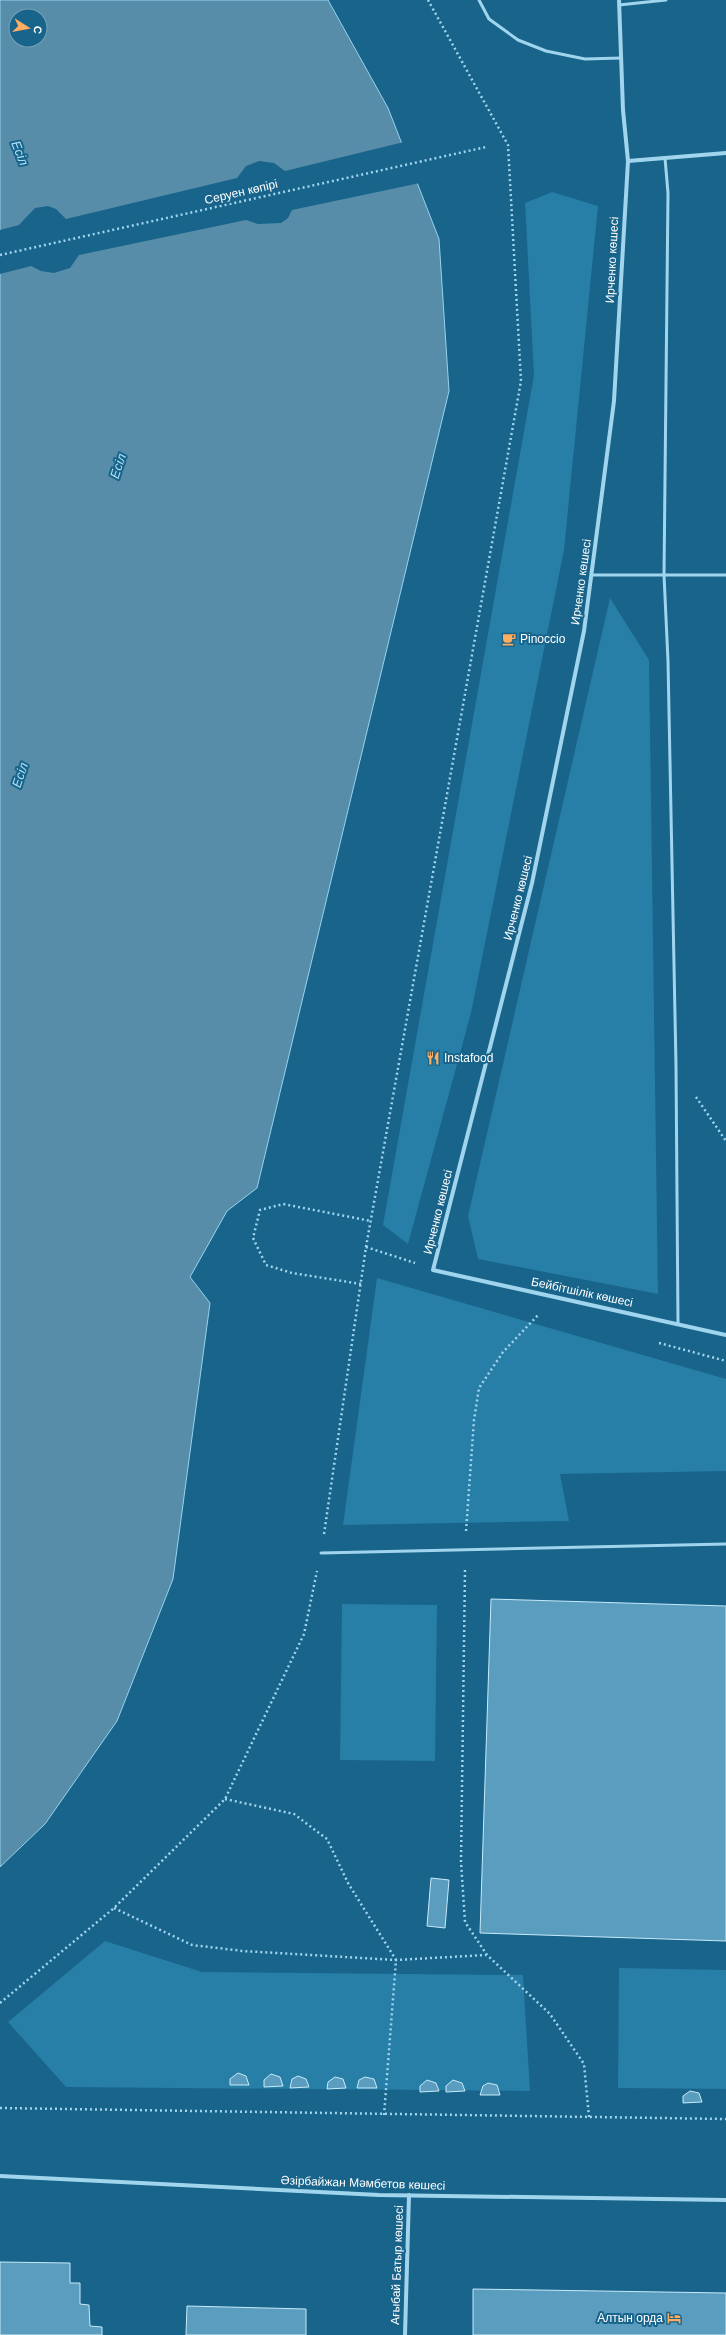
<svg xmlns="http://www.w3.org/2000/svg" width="726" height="2335" viewBox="0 0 726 2335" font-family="Helvetica,sans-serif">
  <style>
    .green { fill: #277ea7 }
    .water { fill: #578da8; stroke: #94d4f1; fill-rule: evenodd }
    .pier { fill: #18648b }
    .building { fill: #5a9dbe; stroke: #c7eafa }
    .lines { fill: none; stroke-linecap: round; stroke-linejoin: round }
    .path { stroke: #a1d5ee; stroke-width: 2.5; stroke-dasharray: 2 3; stroke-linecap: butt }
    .service { stroke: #a1d5ee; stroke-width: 3 }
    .minor { stroke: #a1d5ee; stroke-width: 4 }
    .labels { text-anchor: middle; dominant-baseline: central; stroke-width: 4; stroke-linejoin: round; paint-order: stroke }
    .street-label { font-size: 12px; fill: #fff; stroke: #18648b }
    .poi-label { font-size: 12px; fill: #fff; stroke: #18648b; text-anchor: start }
    .water-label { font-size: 13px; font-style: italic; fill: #b1e0f6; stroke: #18648b }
  </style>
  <rect width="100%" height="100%" fill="#18648b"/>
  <g class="green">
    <path d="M552 192 598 206 564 550 471 1013 408 1244 383 1225 534 375 525 203Z"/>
    <path d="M610 598 649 660 658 1294 478 1259 468 1216Z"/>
    <path d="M377 1278 726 1379V1471L560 1474 569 1521 343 1525Z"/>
    <path d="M342 1604 437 1605 435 1761 340 1760Z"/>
    <path d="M105 1941 202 1972 523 1975 530 2091 66 2087 8 2022Z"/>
    <path d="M619 1968 726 1970V2089L618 2088Z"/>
  </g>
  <path class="water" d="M0 0H328L388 108 439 239 449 391 257 1188 227 1211 190 1277 210 1303 173 1579 117 1721 45 1824 0 1867ZM16 16H40V40H16Z"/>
  <path class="pier" d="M404 142 420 183 292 210 288 218 281 223 258 224 246 220 79 255 70 268 54 273 41 271 31 266 0 274V230L19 225 35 208 48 206 56 209 66 219 237 178 246 166 259 161 274 163 285 171Z"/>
  <g class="building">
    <path d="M491 1599 726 1606V1941L480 1933Z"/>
    <path d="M431 1878 449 1880 445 1928 427 1926Z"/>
    <path d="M238 2073 246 2076 249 2085H230V2079Z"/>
    <path d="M271 2074 280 2077 283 2086 264 2087V2080Z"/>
    <path d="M298 2076 306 2079 309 2087 290 2088 292 2079Z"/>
    <path d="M335 2077 343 2079 346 2088 327 2089 328 2082Z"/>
    <path d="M365 2077 374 2079 377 2088H357L359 2080Z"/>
    <path d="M427 2080 436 2083 439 2091 420 2092V2086Z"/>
    <path d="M453 2080 462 2083 465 2091 446 2092V2086Z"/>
    <path d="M488 2083 497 2085 500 2095H480L483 2086Z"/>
    <path d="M690 2091 699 2093 702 2102 683 2103V2096Z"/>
    <path d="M0 2262 70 2263V2283H80V2304L89 2305 90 2326 102 2327V2335H0Z"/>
    <path d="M473 2289 726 2293V2335H473Z"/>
    <path d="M187 2306 306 2309V2335H186Z"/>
  </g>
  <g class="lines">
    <g class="path">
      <path d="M0 255 486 147"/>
      <path d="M696 1097 726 1141"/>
      <path d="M366 1247 415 1263"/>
      <path d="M361 1284 292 1273 266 1265 253 1238 260 1210 283 1204 371 1221"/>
      <path d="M659 1343 726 1361"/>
      <path d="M466 1531 474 1420 479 1388 503 1352 539 1314"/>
      <path d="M324 1534 366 1247 521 381 508 145 428 0"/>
      <path d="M465 1570 461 1862 465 1922 487 1955 550 2014 584 2064 589 2117"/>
      <path d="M225 1799 294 1814 327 1839 348 1883 396 1960 384 2115"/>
      <path d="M114 1908 192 1945 243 1951 396 1960 486 1955"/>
      <path d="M0 2003 114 1908 225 1799 304 1634 317 1571"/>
      <path d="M0 2108 726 2119"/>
    </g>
    <g class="service">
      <path d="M479 0 489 19 518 40 546 51 585 59 621 58"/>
      <path d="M619 5 666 0"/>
      <path d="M665 158 668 193 664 575 668 661 676 1066 678 1323"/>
      <path d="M592 575H726"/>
      <path d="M321 1553 726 1544"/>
    </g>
    <g class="minor">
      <path d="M619 0 623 110 628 161 614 401 584 631 532 883 433 1270 726 1335"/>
      <path d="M628 161 726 153"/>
      <path d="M0 2176 379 2195 726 2200"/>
      <path d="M405 2335 409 2195"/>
    </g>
  </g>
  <defs>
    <g id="cafe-bare" transform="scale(1.08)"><path d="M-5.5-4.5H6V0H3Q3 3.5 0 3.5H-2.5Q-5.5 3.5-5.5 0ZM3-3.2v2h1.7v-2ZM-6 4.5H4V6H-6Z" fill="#ffad5e" stroke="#18648b" stroke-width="2.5" paint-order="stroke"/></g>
    <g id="restaurant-bare" transform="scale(1.08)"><path d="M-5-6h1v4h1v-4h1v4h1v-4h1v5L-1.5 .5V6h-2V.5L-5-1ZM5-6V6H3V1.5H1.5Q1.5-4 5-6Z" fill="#ffad5e" stroke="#18648b" stroke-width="2.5" paint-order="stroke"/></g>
    <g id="hotel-bare" transform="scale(1.08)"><path d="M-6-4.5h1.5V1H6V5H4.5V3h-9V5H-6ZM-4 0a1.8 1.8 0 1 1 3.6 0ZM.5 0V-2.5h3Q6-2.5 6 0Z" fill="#ffad5e" stroke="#18648b" stroke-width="2.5" paint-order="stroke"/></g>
  </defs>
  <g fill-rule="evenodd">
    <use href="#cafe-bare" x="509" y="639"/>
    <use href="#restaurant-bare" x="433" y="1058"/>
    <use href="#hotel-bare" x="674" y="2318"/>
  </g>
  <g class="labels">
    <g class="street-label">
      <text transform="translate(241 192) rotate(-13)">Серуен көпірі</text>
      <text transform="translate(612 260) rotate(-87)">Ирченко көшесі</text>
      <text transform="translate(581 582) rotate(-82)">Ирченко көшесі</text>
      <text transform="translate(518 898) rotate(-76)">Ирченко көшесі</text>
      <text transform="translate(438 1212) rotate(-76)">Ирченко көшесі</text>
      <text transform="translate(582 1292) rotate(12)">Бейбітшілік көшесі</text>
      <text transform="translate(363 2183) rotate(2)">Әзірбайжан Мәмбетов көшесі</text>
      <text transform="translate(397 2265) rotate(-88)">Ағыбай Батыр көшесі</text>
    </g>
    <g class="poi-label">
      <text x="520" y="639">Pinoccio</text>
      <text x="444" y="1058">Instafood</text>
      <text x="663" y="2318" text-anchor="end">Алтын орда</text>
    </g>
    <g class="water-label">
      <text transform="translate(20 153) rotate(68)">Есіл</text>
      <text transform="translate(118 466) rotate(-72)">Есіл</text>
      <text transform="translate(20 775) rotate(-72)">Есіл</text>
    </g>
  </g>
  <g transform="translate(28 28) rotate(101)"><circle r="19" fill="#18648b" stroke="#74a2b9"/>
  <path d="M0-3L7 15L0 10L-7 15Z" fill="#ffad5e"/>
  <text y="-6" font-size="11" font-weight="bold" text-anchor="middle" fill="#ffffff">С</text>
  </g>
</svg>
